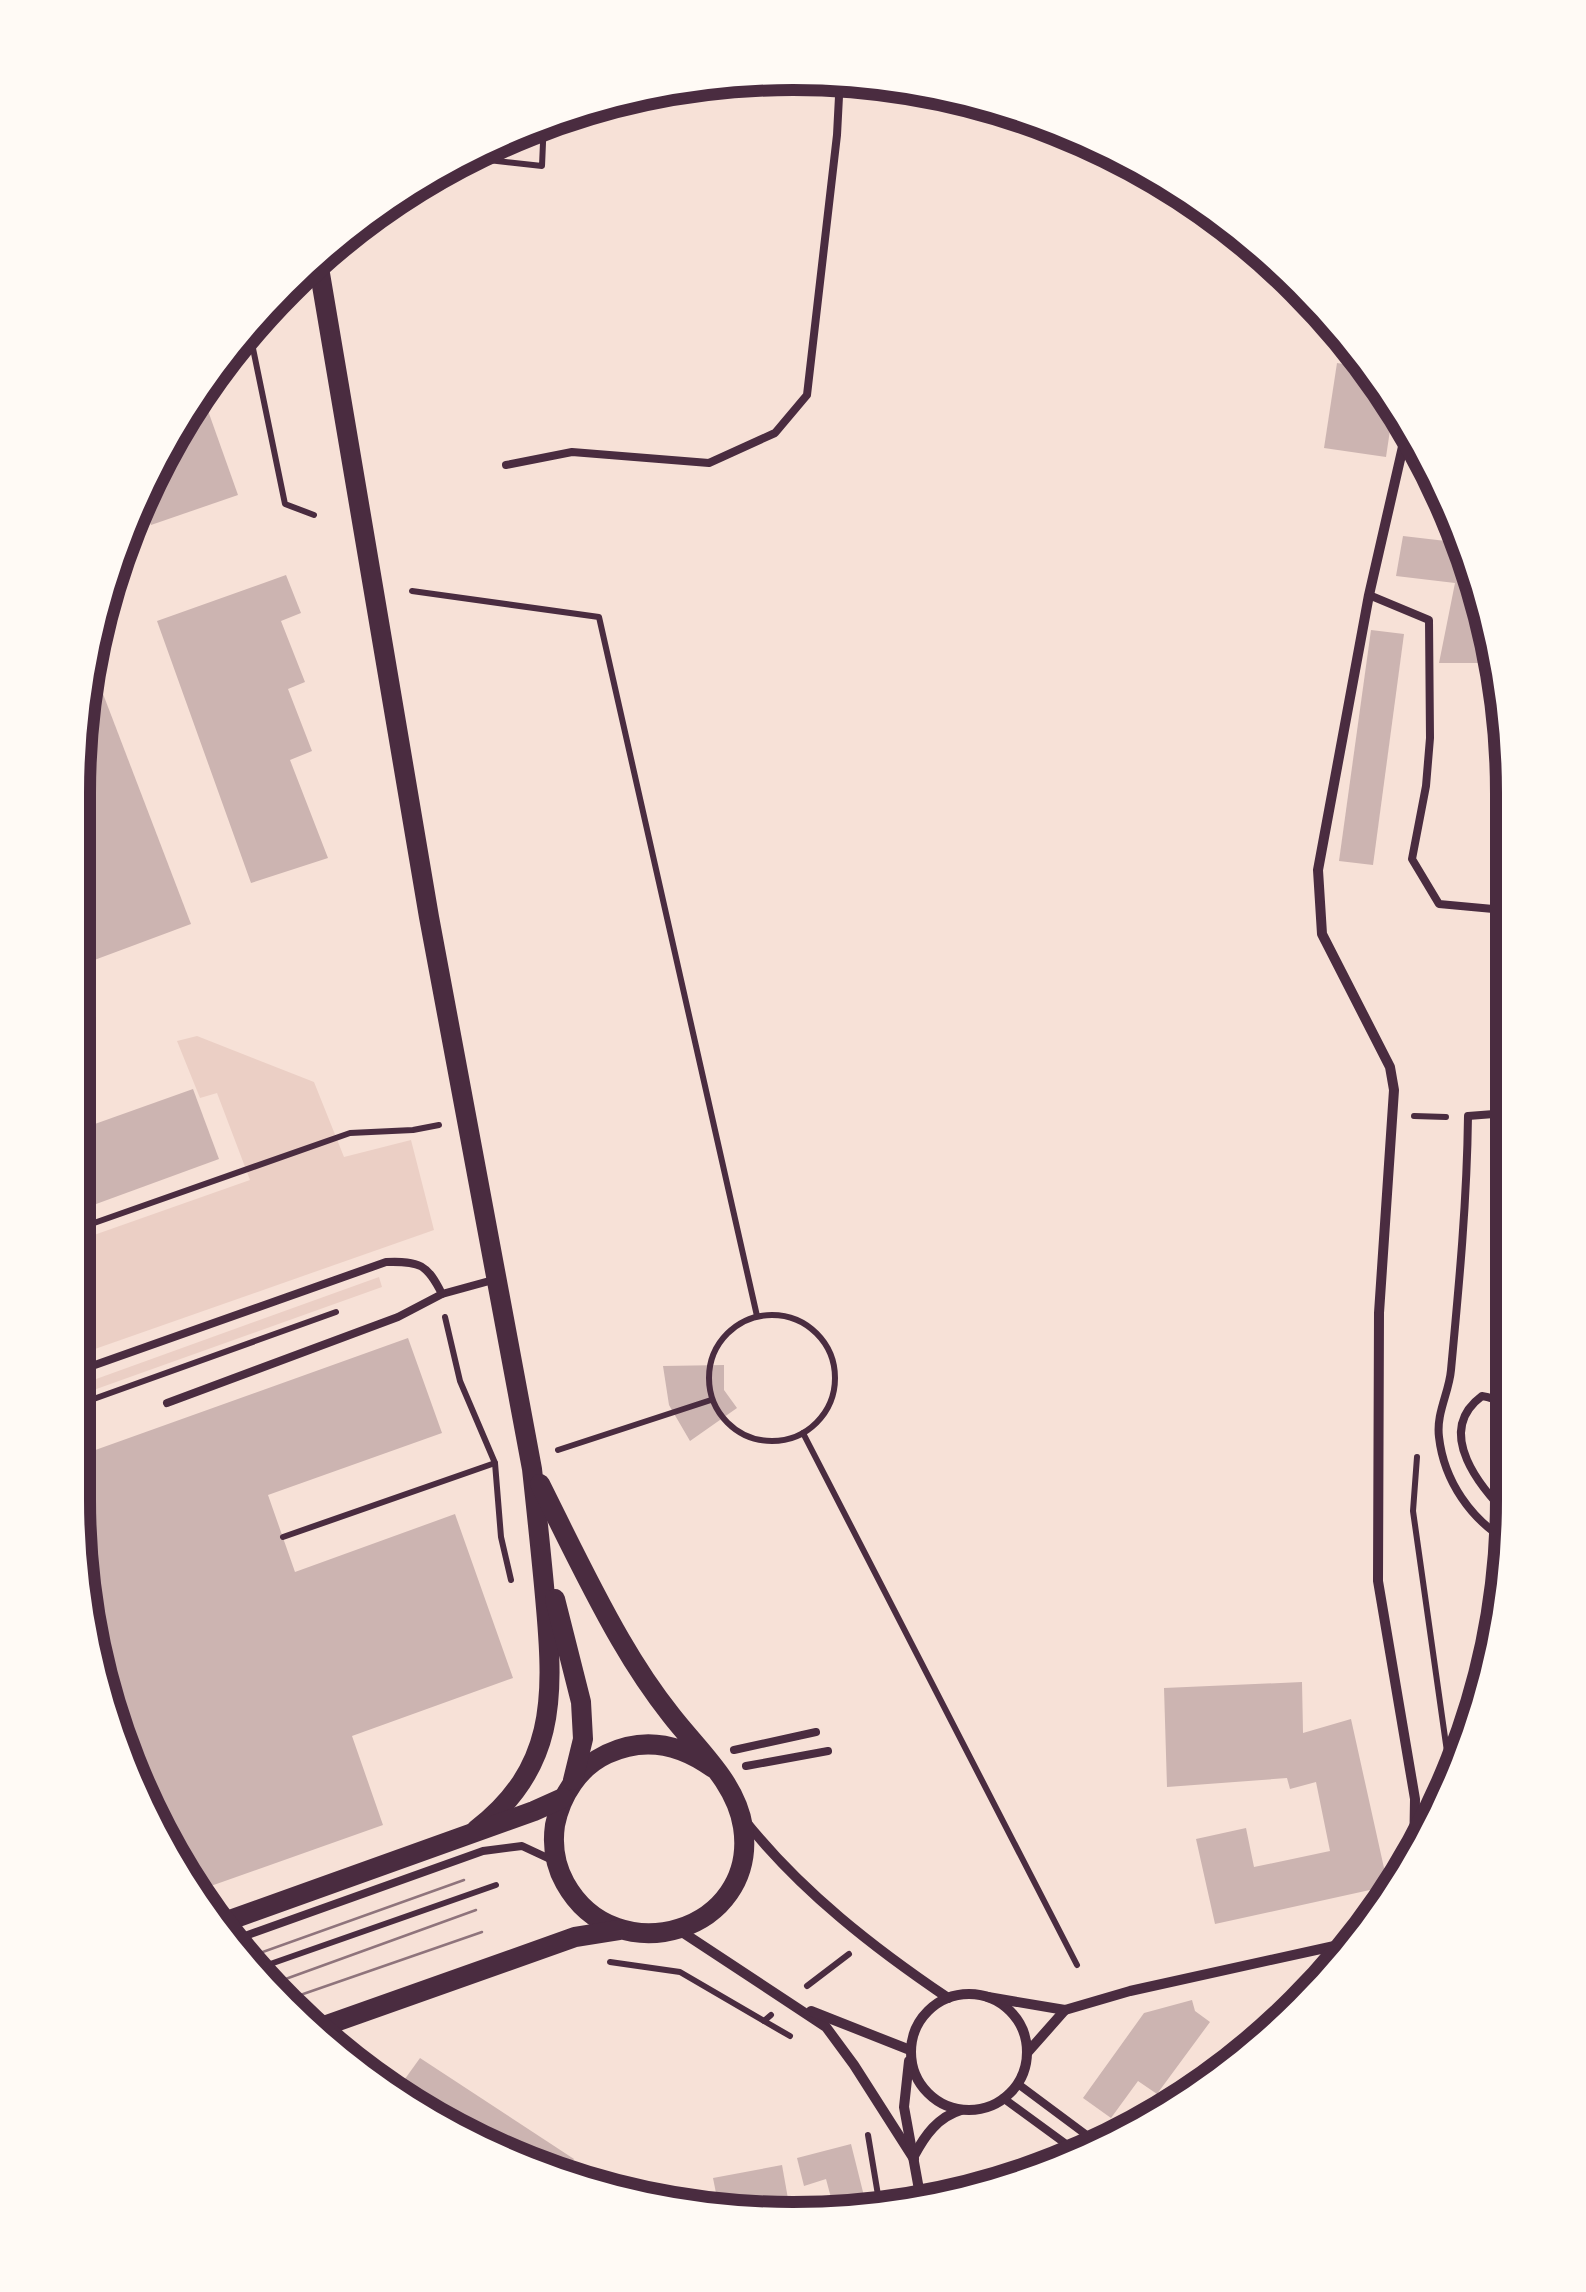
<svg xmlns="http://www.w3.org/2000/svg" width="1586" height="2292" viewBox="0 0 1586 2292" font-family="'Source Sans 3',sans-serif">
  <style>
    .green { fill: #ebcfc5 }
    .building { fill: #ccb4b1 }
    .lines { fill: none; stroke-linecap: round; stroke-linejoin: round }
    .path { stroke: #4a2c40; stroke-width: 6 }
    .service { stroke: #4a2c40; stroke-width: 8 }
    .minor { stroke: #4a2c40; stroke-width: 10 }
    .secondary { stroke: #4a2c40; stroke-width: 20 }
    .tram { stroke: #8f747c; stroke-width: 2.5 }
    .rim { fill: none; stroke: #4a2c40; stroke-width: 12 }
  </style>
  <rect width="100%" height="100%" fill="#f7e1d7"/>
  <g class="green">
    <path d="M197 1036 314 1082 344 1157 411 1140 434 1230 75 1356 77 1241 250 1180 217 1093 200 1098 177 1041Z"/>
    <path d="M379 1277 382 1287 74 1397V1387Z"/>
  </g>
  <g class="building">
    <path d="M1337 363 1362 367 1393 410 1386 457 1324 448Z"/>
    <path d="M201 391 238 495 151 525 143 502 169 433Z"/>
    <path d="M1403 536 1463 543 1500 653V663H1439L1455 583 1396 576Z"/>
    <path d="M286 575 301 613 281 621 305 682 288 689 312 751 290 760 328 858 251 883 157 621Z"/>
    <path d="M1371 630 1404 634 1373 865 1339 861Z"/>
    <path d="M87 652 191 924 81 965 86 653Z"/>
    <path d="M193 1089 219 1159 77 1211 78 1130Z"/>
    <path d="M408 1338 442 1433 268 1495 295 1572 455 1514 513 1678 352 1736 383 1825 191 1893 97 1686 73 1499V1458Z"/>
    <path d="M724 1365V1390L737 1408 690 1441 669 1405 663 1366Z"/>
    <path d="M1302 1682 1303 1733 1351 1719 1388 1886 1215 1924 1196 1839 1246 1828 1254 1867 1330 1851 1316 1782 1290 1789 1287 1778 1167 1787 1164 1688Z"/>
    <path d="M1192 2000 1195 2011 1210 2022 1157 2094 1138 2081 1111 2118 1083 2098 1144 2013Z"/>
    <path d="M420 2058 574 2159 562 2176 517 2164 397 2090Z"/>
    <path d="M851 2144 867 2208 834 2209 826 2179 804 2186 797 2158Z"/>
    <path d="M782 2165 790 2210 720 2213 713 2178Z"/>
  </g>
  <g class="lines">
    <g class="path">
      <path d="M462 157 542 166 544 119"/>
      <path d="M249 329 285 504 314 515"/>
      <path d="M412 591 599 617 757 1316"/>
      <path d="M1414 1116 1446 1117"/>
      <path d="M77 1229 350 1133 413 1130 439 1125"/>
      <circle cx="772" cy="1378" r="63"/>
      <path d="M445 1317 460 1381 495 1463 501 1537 511 1580"/>
      <path d="M74 1406 336 1312"/>
      <path d="M74 1423 84 1454"/>
      <path d="M803 1433 1077 1965"/>
      <path d="M558 1450 711 1400"/>
      <path d="M1417 1457 1413 1511 1452 1787"/>
      <path d="M283 1537 495 1463"/>
      <path d="M610 1962 680 1972 764 2021 771 2015"/>
      <path d="M256 1969 496 1885"/>
      <path d="M807 1986 849 1954"/>
      <path d="M764 2021 790 2036"/>
      <path d="M868 2135 880 2207"/>
    </g>
    <g class="service">
      <path d="M506 465 572 452 709 463 775 433 807 395 837 135 840 77"/>
      <path d="M1369 595 1429 620 1430 738 1426 786 1412 859 1439 904 1504 910"/>
      <path d="M1507 1113 1468 1116C1467 1201 1459 1285 1451 1370 1449 1393 1436 1413 1439 1437 1444 1481 1471 1520 1509 1542"/>
      <path d="M75 1372 386 1262C420 1261 427 1264 442 1294L493 1280"/>
      <path d="M167 1403 398 1317 442 1294"/>
      <path d="M1512 1519C1481 1489 1433 1432 1482 1396 1507 1399 1503 1417 1512 1435"/>
      <path d="M734 1750 816 1732"/>
      <path d="M746 1766 828 1751"/>
      <path d="M231 1941 483 1851 522 1846 552 1860"/>
      <path d="M1018 2084 1104 2148"/>
      <path d="M1003 2098 1081 2155"/>
    </g>
    <g class="minor">
      <path d="M1407 429 1369 595 1318 870 1322 934 1390 1067 1394 1090 1379 1313 1378 1581 1415 1799 1414 1859"/>
      <path d="M746 1822C802 1892 874 1948 948 1998"/>
      <path d="M679 1930 826 2027 854 2065 914 2159"/>
      <circle cx="969" cy="2052" r="58"/>
      <path d="M988 1997 1065 2010 1130 1991 1357 1941"/>
      <path d="M811 2011 910 2050"/>
      <path d="M1027 2053 1065 2010"/>
      <path d="M909 2061 904 2107 922 2206"/>
      <path d="M914 2156C925 2135 938 2117 961 2110"/>
    </g>
    <g class="secondary">
      <path d="M317 256 429 917 532 1469C537 1515 542 1561 546 1608 554 1699 555 1769 476 1830"/>
      <path d="M540 1484C566 1536 591 1589 620 1639 635 1665 652 1691 671 1715 698 1750 736 1782 743 1827 759 1931 616 1975 565 1883 555 1865 552 1846 555 1825 561 1795 579 1767 607 1754 645 1736 680 1744 713 1768"/>
      <path d="M555 1599 581 1702 583 1739 573 1780"/>
      <path d="M216 1925 534 1811 563 1798"/>
      <path d="M310 2031 575 1937 619 1930"/>
    </g>
    <g class="tram">
      <path d="M246 1958 464 1880"/>
      <path d="M269 1985 476 1910"/>
      <path d="M283 2001 482 1932"/>
    </g>
  </g>
  <path d="M0 0H1586V2292H0ZM793 90H793A703 703 0 0 1 1496 793V1499A703 703 0 0 1 793 2202H793A703 703 0 0 1 90 1499V793A703 703 0 0 1 793 90Z" fill="#fffaf5" fill-rule="evenodd"/>
  <path class="rim" d="M793 90H793A703 703 0 0 1 1496 793V1499A703 703 0 0 1 793 2202H793A703 703 0 0 1 90 1499V793A703 703 0 0 1 793 90Z"/>
</svg>
